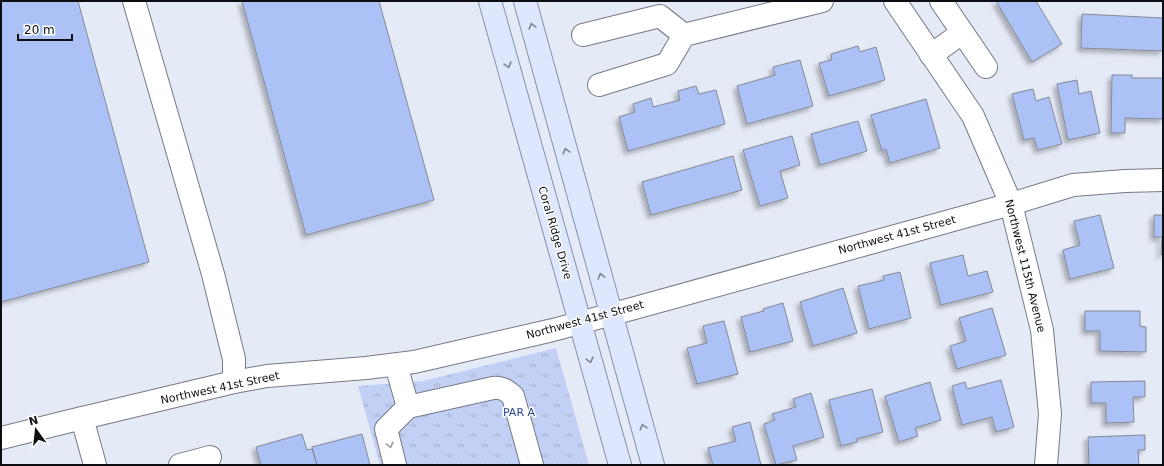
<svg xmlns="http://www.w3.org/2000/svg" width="1164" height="466" viewBox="0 0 1164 466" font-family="'DejaVu Sans',sans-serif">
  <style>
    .park { fill: url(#park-tufts) }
    .building { fill: #acc2f7; stroke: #848994; filter: url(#shadow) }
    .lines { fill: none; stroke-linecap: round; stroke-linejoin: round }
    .minor-casing { stroke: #757a85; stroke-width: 24 }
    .major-casing { stroke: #8691aa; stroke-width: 24 }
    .minor { stroke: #fff; stroke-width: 22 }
    .major { stroke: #dde7fd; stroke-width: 22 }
    .oneway { stroke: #7f8593 }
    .oneway2 { stroke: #9e9fa0 }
    .labels { text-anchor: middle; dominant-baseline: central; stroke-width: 3; stroke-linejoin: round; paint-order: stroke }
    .street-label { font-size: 11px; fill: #0c0e12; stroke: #fff }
    .park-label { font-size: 11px; fill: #2d4692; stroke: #fff }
  </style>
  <defs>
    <pattern id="park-tufts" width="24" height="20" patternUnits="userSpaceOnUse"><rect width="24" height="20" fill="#c1d0f4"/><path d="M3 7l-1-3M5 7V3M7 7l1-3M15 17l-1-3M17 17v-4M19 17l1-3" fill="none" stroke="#a5b1d0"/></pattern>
    <filter id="shadow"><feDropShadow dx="-3.5" dy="3.5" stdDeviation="2" flood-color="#0004"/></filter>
  </defs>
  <rect width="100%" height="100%" fill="#e5eaf7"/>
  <path class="park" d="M556 348 589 465H380L358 386 423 381Z"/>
  <g class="building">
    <path d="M1 1H78L149 262 1 302Z"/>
    <path d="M242 1H379L434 200 306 235Z"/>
    <path d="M996 1H1036L1062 44 1032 62Z"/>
    <path d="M1082 14 1163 18V51L1081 48Z"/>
    <path d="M858 46 860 52 876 47 885 80 829 96 819 63 832 60 831 54Z"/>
    <path d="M800 60 813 106 747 124 737 86 775 75 773 67Z"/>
    <path d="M1112 75H1132V78H1163V119L1125 118V133H1111Z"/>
    <path d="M1077 80 1079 94 1091 91 1100 133 1068 140 1057 84Z"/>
    <path d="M696 86 699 94 716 90 725 124 628 151 619 117 635 112 633 104 651 98 653 107 680 100 678 91Z"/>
    <path d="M1033 89 1036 101 1049 97 1062 144 1038 150 1034 138 1024 140 1012 94Z"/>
    <path d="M926 99 940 148 890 163 886 149 882 151 871 115Z"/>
    <path d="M858 121 867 151 820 165 811 134Z"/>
    <path d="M792 136 800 165 780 171 788 198 760 206 743 150Z"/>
    <path d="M733 156 742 190 651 215 642 182Z"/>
    <path d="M1100 215 1114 268 1070 279 1063 250 1080 245 1074 221Z"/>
    <path d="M1154 215H1163V255H1161L1162 237H1154Z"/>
    <path d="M963 255 968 276 987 271 993 292 941 305 930 263Z"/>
    <path d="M900 272 911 318 869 329 858 286 884 280 883 276Z"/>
    <path d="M843 288 857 333 813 346 800 302Z"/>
    <path d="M783 303 793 341 750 352 741 317 764 311 763 309Z"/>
    <path d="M992 308 1006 355 957 369 950 346 966 341 959 318Z"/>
    <path d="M1085 311H1140V326L1146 327V352L1100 351V331H1085Z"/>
    <path d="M724 321 738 374 697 384 687 348 707 343 703 326Z"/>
    <path d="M1001 380 1014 427 996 432 992 417 962 425 952 386 965 382 967 389Z"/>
    <path d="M1145 381V397H1133L1134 422 1106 423V403H1091V382Z"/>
    <path d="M930 382 941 420 915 428 918 436 899 442 885 396Z"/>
    <path d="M872 389 883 432 856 439 857 442 841 446 829 400Z"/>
    <path d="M811 393 824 437 793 446 797 460 776 465 764 424 775 420 772 414 796 407 793 399Z"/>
    <path d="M750 422 761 465H713L708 448 736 441 732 427Z"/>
    <path d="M302 434 307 450 312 449 317 465H261L256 447Z"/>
    <path d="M362 434 370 465H317L312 447Z"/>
    <path d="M1145 435V450H1138L1139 465H1089L1088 437Z"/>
  </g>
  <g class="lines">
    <g class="minor-casing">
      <g id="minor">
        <path d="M134 1 213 274 234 359V382"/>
        <path d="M895 1 973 116 1011 204 1042 330 1050 414 1046 465"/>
        <path d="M941 1 986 67"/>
        <path d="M583 35 660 16 684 35"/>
        <path d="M931 55 962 33"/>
        <path d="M599 85 667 64 684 35 822 1"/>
        <path d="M396 365 408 407"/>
        <path d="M82 418 95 465"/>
        <path d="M1 438 70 421 234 382 267 376 366 368 414 362 553 330 635 308 1011 204 1073 185 1125 181 1163 180"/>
        <path d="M180 465 210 457"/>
        <path d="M395 465 386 429 408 407 493 388C502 387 506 390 513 396L532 465"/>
      </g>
    </g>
    <g class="major-casing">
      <g id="major">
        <path d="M490 1 620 465"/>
        <path d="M525 1 653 465"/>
      </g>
    </g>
    <use href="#minor" class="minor"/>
    <use href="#major" class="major"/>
  </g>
  <defs><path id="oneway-chevron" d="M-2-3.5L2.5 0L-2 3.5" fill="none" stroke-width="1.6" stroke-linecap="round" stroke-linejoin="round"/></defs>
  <g class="oneway">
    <use href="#oneway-chevron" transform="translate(532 26) rotate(-105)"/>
    <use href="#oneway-chevron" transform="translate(508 65) rotate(74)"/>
    <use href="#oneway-chevron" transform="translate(566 151) rotate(-105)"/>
    <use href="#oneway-chevron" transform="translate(601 276) rotate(-105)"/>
    <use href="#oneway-chevron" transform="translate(590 360) rotate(74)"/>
    <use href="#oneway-chevron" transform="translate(643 427) rotate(-106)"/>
  </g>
  <use class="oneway2" href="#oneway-chevron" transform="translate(390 445) rotate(75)"/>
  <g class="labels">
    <g class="street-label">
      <text transform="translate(555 233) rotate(74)">Coral Ridge Drive</text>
      <text transform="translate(897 235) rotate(-15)">Northwest 41st Street</text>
      <text transform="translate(1025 266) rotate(76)">Northwest 115th Avenue</text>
      <text transform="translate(585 320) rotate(-15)">Northwest 41st Street</text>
      <text transform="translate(220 388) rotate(-12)">Northwest 41st Street</text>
    </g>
    <g class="park-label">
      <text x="519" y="412">PAR A</text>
    </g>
  </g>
  <rect width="1164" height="466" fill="none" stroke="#0c0e12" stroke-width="4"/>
  <g transform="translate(36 430) rotate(345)" stroke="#ffffff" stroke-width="3" paint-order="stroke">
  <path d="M0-3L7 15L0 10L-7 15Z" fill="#0c0e12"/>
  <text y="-6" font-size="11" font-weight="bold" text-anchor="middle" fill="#0c0e12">N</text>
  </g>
  <path d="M18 34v6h54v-6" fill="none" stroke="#0c0e12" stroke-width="2"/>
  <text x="24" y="34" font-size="12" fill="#0c0e12" stroke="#ffffff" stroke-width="3" paint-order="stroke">20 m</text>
</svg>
